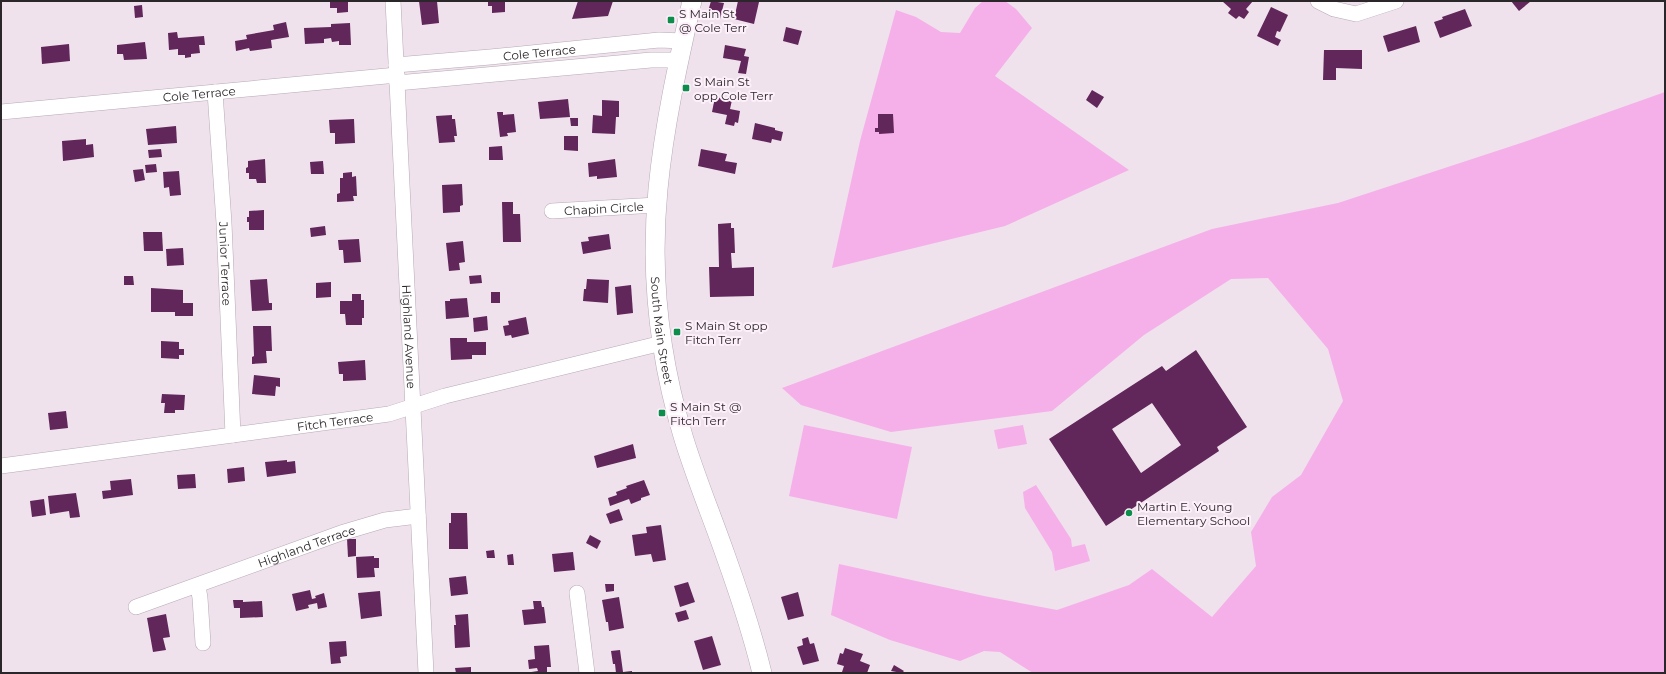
<svg xmlns="http://www.w3.org/2000/svg" width="1666" height="674" viewBox="0 0 1666 674" font-family="Montserrat,sans-serif">
  <style>
    .green { fill: #f5b0e9 }
    .building { fill: #61265a; fill-rule: evenodd }
    .lines { fill: none; stroke-linecap: round; stroke-linejoin: round }
    .minor-casing { stroke: #b6aab4; stroke-width: 16 }
    .major-casing { stroke: #b6aab4; stroke-width: 20 }
    .minor { stroke: #fff; stroke-width: 15 }
    .major { stroke: #fff; stroke-width: 19 }
    .poi-dot { fill: #0b8e4b; stroke: #fdf0fa; stroke-width: 1.5 }
    .labels { text-anchor: middle; dominant-baseline: central; stroke-width: 4; stroke-linejoin: round; paint-order: stroke }
    .poi-label { font-size: 12px; fill: #2b262a; stroke: #fdf0fa; text-anchor: start }
    .street-label { font-size: 12px; fill: #2b262a; stroke: #fdf0fa }
  </style>
  <rect width="100%" height="100%" fill="#efe2ed"/>
  <g class="green">
    <path d="M983 1H1005L1016 9 1032 28 995 76 1129 170 1005 226 832 268 860 141 896 10 916 17 941 32 960 33 975 8Z"/>
    <path d="M1665 92V673H1033L1000 652 984 651 960 661 890 640 831 615 839 564 984 596 1057 610 1129 585 1152 569 1212 617 1256 566 1251 532 1272 497 1301 475 1343 401 1328 349 1268 278 1231 279 1144 335 1052 411 891 432 801 405 782 388 1212 229 1338 203 1524 142Z"/>
    <path d="M804 425 912 447 897 519 789 496Z"/>
    <path d="M1023 425 1027 444 998 449 994 430Z"/>
    <path d="M1036 485 1071 539 1072 547 1085 544 1090 561 1055 571 1052 552 1025 508 1023 492Z"/>
  </g>
  <g class="building">
    <path d="M330 1H348V12L337 13V8H330Z"/>
    <path d="M419 1H437L439 23 422 25Z"/>
    <path d="M488 1H505V12L492 13V6H488Z"/>
    <path d="M578 1H613L608 16 572 19Z"/>
    <path d="M711 1 724 3 720 19 707 15Z"/>
    <path d="M738 1 759 2 754 24 734 19Z"/>
    <path d="M1222 1H1253L1246 9 1249 12 1244 19 1239 16 1236 19 1228 13 1231 9Z"/>
    <path d="M1511 1H1531L1519 11Z"/>
    <path d="M142 5 143 17 135 18 134 6Z"/>
    <path d="M1271 7 1288 15 1280 32 1277 31 1275 37 1281 40 1278 46 1257 36Z"/>
    <path d="M1465 9 1472 26 1440 38 1434 22 1443 19 1442 17Z"/>
    <path d="M286 22 289 37 271 40 272 48 250 51 249 48 236 51 235 41 247 39 246 35 274 30 273 25Z"/>
    <path d="M350 23 351 45H339V41L332 42 331 38 324 39V43L305 44 304 28 331 27V24Z"/>
    <path d="M1416 26 1420 42 1388 52 1383 36Z"/>
    <path d="M786 27 802 31 798 45 783 41Z"/>
    <path d="M177 32 178 38 204 36 205 45H199L200 53 191 54V57L185 58V55H178V49L169 50 168 33Z"/>
    <path d="M145 42 147 59 124 60 123 54H117V45Z"/>
    <path d="M69 44 70 61 42 64 41 47Z"/>
    <path d="M725 45 746 49 744 56 749 57 746 74 738 73 741 61 723 58Z"/>
    <path d="M1324 50H1362V69L1336 68V80H1323Z"/>
    <path d="M1092 90 1104 97 1097 108 1086 100Z"/>
    <path d="M715 97 732 100 730 109 740 111 738 123 735 122 734 126 725 124 727 115 712 112Z"/>
    <path d="M568 99 570 117 540 119 538 102Z"/>
    <path d="M602 100 619 101V117H616L615 134 592 133 593 115 602 116Z"/>
    <path d="M497 112H503V115L514 114 516 132 507 133 508 136 500 137Z"/>
    <path d="M878 114H893L894 133 879 134V132H875V128H878Z"/>
    <path d="M452 115V119H455L457 136H454L455 142 439 143 436 116Z"/>
    <path d="M570 118H578V126H571Z"/>
    <path d="M354 119 355 143 335 144V133H330L329 120Z"/>
    <path d="M755 123 775 128V130L783 132 781 141 772 139 771 143 752 139Z"/>
    <path d="M176 126 177 143 148 145 146 129Z"/>
    <path d="M564 136H578V151L564 150Z"/>
    <path d="M86 139V145L93 144 94 157 63 161 62 141Z"/>
    <path d="M502 146 503 160H489V147Z"/>
    <path d="M161 149 162 157 149 158 148 150Z"/>
    <path d="M701 149 727 154 725 161 737 163 735 174 698 166Z"/>
    <path d="M265 159 266 183H257L256 179H249V173H246V168L248 167V161Z"/>
    <path d="M615 159 617 177 597 179V176L589 177 588 163Z"/>
    <path d="M323 161 324 174H311L310 162Z"/>
    <path d="M156 164 157 172 146 173 145 165Z"/>
    <path d="M143 169 145 180 135 182 133 170Z"/>
    <path d="M179 171 181 195 170 196 169 187 164 188 163 172Z"/>
    <path d="M352 172V177L356 176 357 196H353L354 201 337 202V194L340 193V178H343V173Z"/>
    <path d="M462 184 463 205 460 206V212L443 213 442 185Z"/>
    <path d="M502 202H513V214H520L521 242H503Z"/>
    <path d="M264 210V230H249V222H247V217H249V211Z"/>
    <path d="M731 223V228H734L735 253H731L732 268 754 267V296L710 297 709 267H719L718 224Z"/>
    <path d="M325 226 326 235 311 237 310 228Z"/>
    <path d="M143 232H162L163 251H144Z"/>
    <path d="M609 234 611 249 583 254 581 242 589 241 588 237Z"/>
    <path d="M359 239 361 262 344 263 343 250H339L338 240Z"/>
    <path d="M463 241 465 262 459 263 460 270 449 271 446 243Z"/>
    <path d="M183 248 184 265 167 266 166 249Z"/>
    <path d="M481 275 482 283 470 284 469 276Z"/>
    <path d="M124 276H133L134 285H124Z"/>
    <path d="M267 279 269 303H272V310L252 311 250 280Z"/>
    <path d="M587 279 609 280 608 303 583 301 584 289H586Z"/>
    <path d="M331 282V297L316 298V283Z"/>
    <path d="M631 285 633 313 617 315 615 287Z"/>
    <path d="M151 288 183 290V303H193V316H175V312H151Z"/>
    <rect x="491" y="292" width="9" height="11"/>
    <path d="M352 294H361V300H364V318H362V325H346L345 314H340V301H352Z"/>
    <path d="M467 298 469 317 446 319 445 301H450V299Z"/>
    <path d="M487 316 488 330 474 332 473 318Z"/>
    <path d="M526 317 529 334 512 338 511 335 505 336 503 326 509 325 508 321Z"/>
    <path d="M253 326H271L272 351H266L267 363 252 364V357L254 356Z"/>
    <path d="M450 338H467V342H486V355H472V359L451 360Z"/>
    <path d="M161 341 179 342V349H184V355H179V359L161 358Z"/>
    <path d="M1196 350 1247 427 1217 447 1219 451 1106 526 1049 439 1162 366 1166 371ZM1152 403 1181 445 1141 473 1112 429Z"/>
    <path d="M365 360 366 380 343 381V374H339L338 362Z"/>
    <path d="M254 375 280 378V387L276 386 275 396 252 394Z"/>
    <path d="M162 394 185 395 184 410H175V413H164L165 403H161Z"/>
    <path d="M66 411 68 428 50 430 48 413Z"/>
    <path d="M633 444 636 458 597 468 594 456Z"/>
    <path d="M287 460V462L295 461 296 473 267 477 265 462Z"/>
    <path d="M244 467 245 481 228 483 227 469Z"/>
    <path d="M195 474 196 488 178 489 177 475Z"/>
    <path d="M131 479 133 495 103 499 102 491 111 490 110 481Z"/>
    <path d="M644 480 650 495 641 498V500L631 504 629 499 610 506 608 498 617 495 616 492 627 488 626 486Z"/>
    <path d="M76 493 80 517 70 518 69 511 50 514 48 496Z"/>
    <path d="M44 499 46 515 32 517 30 501Z"/>
    <path d="M619 509 623 520 610 524 606 514Z"/>
    <path d="M451 513H467L468 549H449V523H451Z"/>
    <path d="M661 525 666 560 653 562 651 554 635 556 632 535 647 533 646 527Z"/>
    <path d="M590 535 601 541 597 549 586 543Z"/>
    <path d="M347 539H356V556L348 557Z"/>
    <path d="M494 550 495 558H487L486 551Z"/>
    <path d="M573 552 575 570 554 572 552 554Z"/>
    <path d="M513 554 514 565H508L507 555Z"/>
    <path d="M374 556V558H379V568H374L375 577 357 578 356 557Z"/>
    <path d="M466 576 468 594 451 596 449 578Z"/>
    <path d="M688 582 695 602 680 607 674 586Z"/>
    <path d="M605 584H614V591L606 592Z"/>
    <path d="M310 590 312 599 316 598 315 596 324 593 327 607 318 609 317 603 308 605 309 608 296 611 292 594Z"/>
    <path d="M380 591 382 616 361 619 358 593Z"/>
    <path d="M798 592 804 616 788 620 781 597Z"/>
    <path d="M619 597 624 628 609 631 608 622H606L602 600Z"/>
    <path d="M233 600H243V602L262 601 263 617 240 618V608H234Z"/>
    <path d="M533 601H541L542 607H544L546 623 524 625 522 610 534 609Z"/>
    <path d="M686 610 689 619 678 622 675 613Z"/>
    <path d="M166 614 170 637 163 638 166 650 153 652 147 618Z"/>
    <path d="M468 614 470 647 455 648 454 625H456L455 615Z"/>
    <path d="M712 636 721 665 703 670 694 641Z"/>
    <path d="M808 637 810 644 814 643 819 661 803 665 797 647 803 645 802 639Z"/>
    <path d="M346 641 347 656 340 657 341 663 331 664 329 642Z"/>
    <path d="M549 645 551 667H547V673H525L538 671 537 668 529 669 528 660 535 659 534 646Z"/>
    <path d="M845 648 863 654 860 661 870 665 867 673 842 672 844 666 837 664 840 653 843 654Z"/>
    <path d="M620 650 623 672 632 671V673H616L615 664H613L611 651Z"/>
    <path d="M894 665 904 671 902 673 891 671Z"/>
    <path d="M471 667V673H456L455 668Z"/>
  </g>
  <g class="lines">
    <g class="minor-casing">
      <g id="minor">
        <path id="s1" d="M393 1 426 673"/>
        <path d="M1318 1 1334 9 1356 14 1396 1"/>
        <path id="s2" d="M396 65 490 57 659 40 683 41"/>
        <path d="M397 83 651 60H679"/>
        <path id="s3" d="M215 92 224 223 233 435"/>
        <path id="s4" d="M1 112 397 75"/>
        <path id="s5" d="M552 211 657 205"/>
        <path id="s6" d="M1 466 389 414 445 396 662 343"/>
        <path d="M198 586 200 598 203 643"/>
        <path d="M577 593 587 673"/>
        <path id="s7" d="M136 607 341 533 385 520 418 516"/>
      </g>
    </g>
    <g class="major-casing">
      <g id="major">
        <path id="s8" d="M692 1C678 63 664 126 658 189 650 272 659 356 683 436 695 476 711 514 725 554 739 593 752 632 762 673"/>
      </g>
    </g>
    <use href="#minor" class="minor"/>
    <use href="#major" class="major"/>
  </g>
  <g class="poi-dot">
    <rect x="667" y="16" width="8" height="8" rx="2"/>
    <rect x="682" y="84" width="8" height="8" rx="2"/>
    <rect x="673" y="328" width="8" height="8" rx="2"/>
    <rect x="658" y="409" width="8" height="8" rx="2"/>
    <circle cx="1129" cy="513" r="4"/>
  </g>
  <g class="labels">
    <g class="poi-label">
      <text x="679" y="13">S Main St<tspan x="679" dy="14">@ Cole Terr</tspan></text>
      <text x="694" y="81">S Main St<tspan x="694" dy="14">opp Cole Terr</tspan></text>
      <text x="685" y="325">S Main St opp<tspan x="685" dy="14">Fitch Terr</tspan></text>
      <text x="670" y="406">S Main St @<tspan x="670" dy="14">Fitch Terr</tspan></text>
      <text x="1137" y="506">Martin E. Young<tspan x="1137" dy="14">Elementary School</tspan></text>
    </g>
    <g class="street-label">
      <text stroke="none"><textPath href="#s2" startOffset="144">Cole Terrace</textPath></text>
      <text stroke="none"><textPath href="#s4" startOffset="199">Cole Terrace</textPath></text>
      <text stroke="none"><textPath href="#s5" startOffset="52">Chapin Circle</textPath></text>
      <text stroke="none"><textPath href="#s3" startOffset="172">Junior Terrace</textPath></text>
      <text stroke="none"><textPath href="#s8" startOffset="333">South Main Street</textPath></text>
      <text stroke="none"><textPath href="#s1" startOffset="336">Highland Avenue</textPath></text>
      <text stroke="none"><textPath href="#s6" startOffset="337">Fitch Terrace</textPath></text>
      <text stroke="none"><textPath href="#s7" startOffset="181">Highland Terrace</textPath></text>
    </g>
  </g>
  <rect width="1666" height="674" fill="none" stroke="#2b262a" stroke-width="4"/>
</svg>
